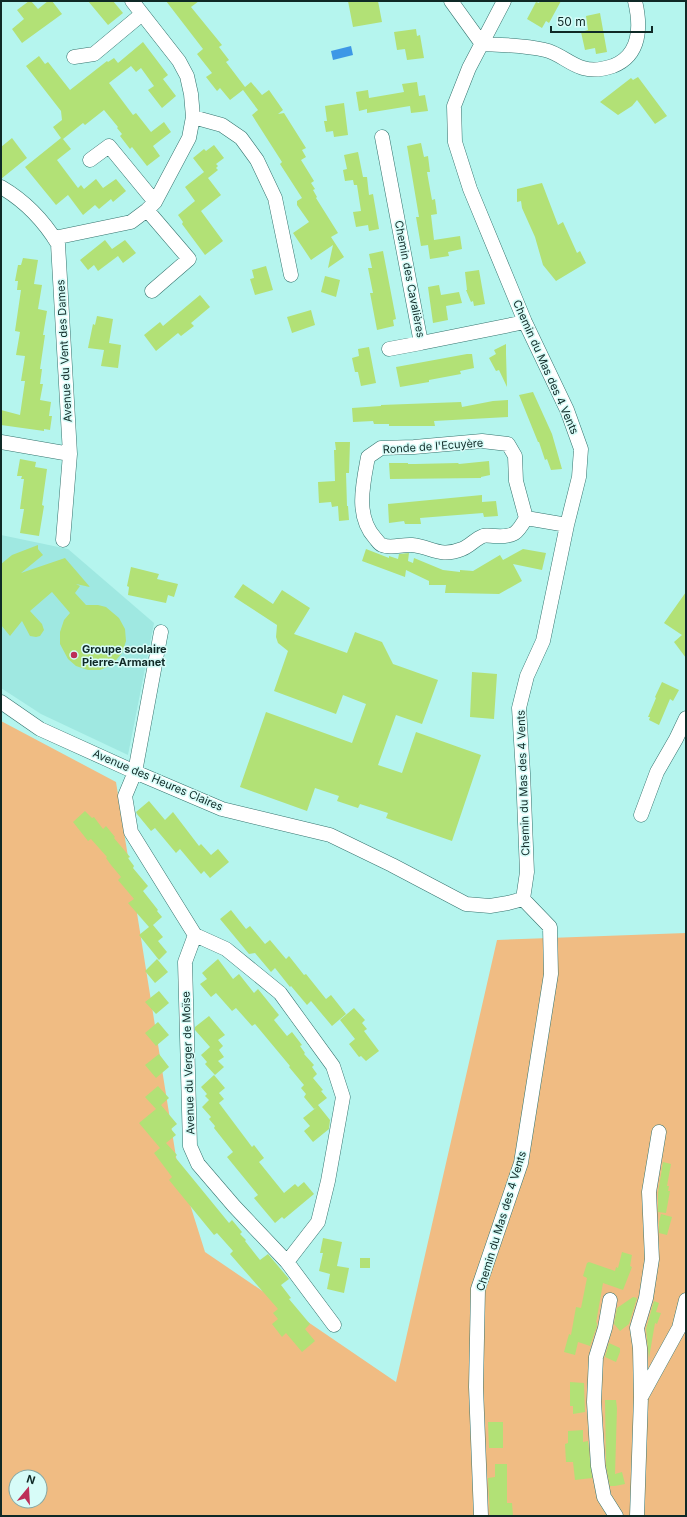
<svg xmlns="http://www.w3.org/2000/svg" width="687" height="1517" font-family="Inter,sans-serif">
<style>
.built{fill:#9fe8e1}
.green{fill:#f0bc83;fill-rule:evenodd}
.water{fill:#3d97e6}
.building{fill:#b2e176}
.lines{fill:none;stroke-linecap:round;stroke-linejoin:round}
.minor-casing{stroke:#35736e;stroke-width:15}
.minor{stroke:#fff;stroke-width:14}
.poi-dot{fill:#bd2e58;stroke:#d7fcf8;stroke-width:1.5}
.labels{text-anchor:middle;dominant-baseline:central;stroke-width:3;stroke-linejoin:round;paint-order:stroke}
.street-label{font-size:11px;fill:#0f2926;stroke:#d7fcf8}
.poi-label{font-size:11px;font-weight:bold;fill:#0f2926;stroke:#d7fcf8;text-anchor:start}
</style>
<rect width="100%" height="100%" fill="#b5f5ee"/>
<path class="built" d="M1,535L68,549L154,623L128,755L41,714L1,688Z"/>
<path class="green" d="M1,721L116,782L177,1163L205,1252L396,1382L497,940L686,933V1516H1ZM16,1477H40V1501H16Z"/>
<path class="water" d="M351,46L353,55L333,60L331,51Z"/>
<path class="building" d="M29,1H31L38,9L48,1H52L62,14L22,43L12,29L24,19L17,10Z
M88,1H113L123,13L108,25Z
M166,1H199L191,7L222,45L219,47L229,60L226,62L245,87L251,82L262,95L269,90L283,110L278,114L284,113L306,148L302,150L306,157L301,160L314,181L311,183L315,189L313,190L317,197L316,198L338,233L331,237L344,257L328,268L333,245L311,260L293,233L309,222L297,205V201L302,198L280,164L282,162L252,115L258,110L243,90L230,100L220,88L217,91L206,77L212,73L197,54L203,49Z
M348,1H378L382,22L353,27Z
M540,1H561L549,23L546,21L542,28L527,19L536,2L539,3Z
M600,13L607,52L596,54L595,48L585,50L581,32L588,30L586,16Z
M416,29L417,36L420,35L424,58L407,60L405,49L397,50L394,32Z
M143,42L168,75L163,79L176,96L162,108L148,90L154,86L141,68L136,72L131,66L109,83L133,115L136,113L151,132L164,122L171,132L153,146L160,156L147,166L132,147L130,149L120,136L122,134L117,128L118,127L104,110L85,125L83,123L63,139L71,149L57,160L78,188L81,185L84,189L96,179L103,188L116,179L126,191L113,202L111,199L99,209L95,205L83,215L68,195L56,205L25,167L61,138L53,127L62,120L61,111L26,66L39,56L45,64L48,62L70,90L107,61L108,62L114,58L118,63Z
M638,77L667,116L655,124L637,100L632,106L618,115L600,102L631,78L633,80Z
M417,82L419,96L425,95L428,111L411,113L410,106L367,113V109L359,111L356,92L368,90L369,98L404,92L402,84Z
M344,103L348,135L334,137L333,131L326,132L324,121H327L325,106Z
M12,138L27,158L1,179V147Z
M421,143L424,157L428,156L430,172H427L432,200L435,199L437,214L431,215L434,240L460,236L462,249L448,252L449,256L430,259L428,245L421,246L416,217H419L407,146Z
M214,145L224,158L216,164L218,166L216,168L218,170L208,178L221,195L201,211L223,241L205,255L182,224L183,222L178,215L195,201L185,187L204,172L193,158L204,149L206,151Z
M358,152L363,177H367L369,195L373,194L379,229L369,231L368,225L356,227L353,212L361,211L357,185H354L353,180L345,181L343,170L347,169L344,155Z
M542,183L558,225L563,222L577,253L580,251L586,263L556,281L543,265L535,237L522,208L521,201L517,202V189Z
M105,240L112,249L125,240L136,253L123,263L118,256L98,271L94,265L88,270L80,260Z
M383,251L396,319L393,320L394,326L377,330L370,293H373L368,268H372L369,254Z
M23,258L38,260L34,284L42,285L38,309L47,311L43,335H45L40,369H42L40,384H43L40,400L51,402L49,416H52L50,430L44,429V431L1,425V410L20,415L25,381H21L25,356L16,355L20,332L15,331L21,290H17L18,281H15L18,265H21Z
M266,266L273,290L255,295L250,279L254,278L252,270Z
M479,270L485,304L474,306L473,301L471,302L466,290H467L465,272Z
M325,276L340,280L336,297L321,292Z
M439,285L441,295L459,292L462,303L446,306L448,320L433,323L428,287Z
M200,295L210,307L191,323L194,326L181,336L178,333L156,351L144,335L160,322L163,326Z
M311,310L315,325L292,333L287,317Z
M97,316L113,319L109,343L121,345L118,368L101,366L104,350L88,348L93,324L95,325Z
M506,344V354L507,387L499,370L496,371L489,358L496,354L494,350Z
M369,347L376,383L361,386L358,372H355L352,358L359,356L358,349Z
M467,354H472L474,368L460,371L461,374L429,380V382L400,387L396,367Z
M533,392L552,434L562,469L551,470L547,459L545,460L539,442H538L519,395Z
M508,400V417L434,421L435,426H389V424H374L373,421L353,422L352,408L381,406V405L461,402L462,407L493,401Z
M335,442H350L349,473H346L347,506H348L349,520L339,521L338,506L332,507L331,502L319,503L318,482L335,481L334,450H336Z
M20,459L36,462L35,467L47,469L42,505L44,506L39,536L20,533L24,509H20L24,479H21L22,476H17Z
M489,461L490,475L481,477V478L390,479L389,463H408V464H415L458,463L459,464Z
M482,495V502L496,501L498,516L484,517L483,513L470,514L420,518L421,524H405L404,521L389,523L388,504Z
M38,545V549L43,555L21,573L65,558L90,587L76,584L80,586L75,593L86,605H98L106,607L119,618L125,629L126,641L122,653L112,665L100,670H88L76,666L68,659L60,644V632L64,620L70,613L52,592L30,611L42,624L44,630L40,636L36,637L30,636L22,621L10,636L1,625V564L12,555Z
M366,549L389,558V556L398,559L399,554L409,553L408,561L413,563L414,558L443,570L460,572V570L473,571L500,555L503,560L523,549L546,553L542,570L513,564L522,581L499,594L453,593H445L446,585H429V581L406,570L405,577L362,561Z
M131,567L159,574L157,579L178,584L174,597L168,595L166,603L128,595L129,587L127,586Z
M243,584L273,604L282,590L310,608L294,634L347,653L355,632L382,642L393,664L438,680L422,724L396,715L378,765L402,773L416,732L481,755L452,841L386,818L388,813L360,804L358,808L337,801L339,796L315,788L307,811L240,787L266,712L352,743L366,704L343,695L336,714L274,691L288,651L278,643L276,637L277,625L234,597Z
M686,592V658L674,642L682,635L664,623Z
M472,672L497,674L494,719L470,717Z
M662,682L679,690L673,701L670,699L659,725L649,720L650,717H648L656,698L655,697Z
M149,801L165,820L173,812L199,846L201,844L211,855L218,849L229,862L210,878L204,871L201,874L180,849L176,853L155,828L151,831L137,814L136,812Z
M85,811L92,818L94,817L103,829L106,826L115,837L114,838L130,857L128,858L134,866L133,868L148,886L143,891L158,910L157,911L162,917L153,925L163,937L158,941L167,952L159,960L139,935L149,927L128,903L134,899L118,880L121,877L111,865L106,858L107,857L91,839L88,841L73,822Z
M231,910L246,929L250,926L265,944L270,940L286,959L289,956L304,975L306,974L326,999L331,995L346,1014L332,1026L311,1001L307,1005L291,986L290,987L275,968L271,972L255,953L249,954L220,919Z
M157,959L168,972L155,983L145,971Z
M218,959L233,979L239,974L254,993L258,989L279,1015L274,1020L287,1036L292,1032L302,1045L300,1046L305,1053L304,1054L314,1065L312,1067L317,1074L313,1078L323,1090L321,1091L327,1098L318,1105L330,1120L329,1129L313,1142L304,1131L310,1126L303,1118L317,1107L314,1109L304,1097L306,1094L301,1088L304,1085L289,1067L290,1066L255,1024L252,1026L236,1008L232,1011L216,993L211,997L200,984L207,979L202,973Z
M159,991L169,1003L156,1014L145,1002Z
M354,1008L365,1020L362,1023L367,1029L364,1031L379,1051L366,1061L361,1056L359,1057L349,1044L355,1039L340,1020Z
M209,1016L225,1035L218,1040L223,1046L219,1050L224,1057L218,1061L224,1067L215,1075L205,1064L207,1062L201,1055L210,1047L195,1030V1027Z
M158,1022L169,1035L156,1046L145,1033Z
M159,1054L169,1067L156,1078L145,1065Z
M214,1075L225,1088L219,1093L224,1099L219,1103L252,1147L254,1145L264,1158L259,1162L284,1193L295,1184L298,1187L304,1182L314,1194L284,1219L282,1217L275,1223L254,1198L258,1195L227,1157L233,1152L214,1128L215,1126L209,1119L211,1117L202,1107L209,1100L205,1096L207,1094L201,1087Z
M158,1086L169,1098L161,1105L177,1124L171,1129L176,1135L166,1143L177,1155L175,1157L229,1223L232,1220L242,1232L240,1234L246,1240L245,1241L260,1260L268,1254L289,1279L281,1285L291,1298L289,1299L310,1324L305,1329L315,1341L302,1352L286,1333L282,1337L272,1324L278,1319L273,1313L278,1309L230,1254L233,1251L217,1233L214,1235L169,1180L172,1177L154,1153L160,1148L139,1123L156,1109L145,1097Z
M663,1162L671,1164L667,1186H669L668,1191H670L666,1213L658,1212V1193Z
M661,1214L672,1217L667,1235L659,1233V1222Z
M323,1238L342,1242L337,1266L349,1268L344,1293L327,1289L330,1274L319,1271L323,1253H320Z
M622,1252L632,1255L630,1266L632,1267L623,1290L603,1283L596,1323L597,1322V1326L590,1346L578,1342L575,1355L564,1352L569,1334L571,1335L576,1307L581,1308L587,1278L583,1276L587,1263L589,1262L615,1271L616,1267L618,1268Z
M360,1258H370V1268H360Z
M633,1297L637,1298L629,1324L620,1331L614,1324L617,1308Z
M654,1301L659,1303L656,1312L661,1313L657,1324L655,1323L649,1358L646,1329Z
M609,1343L620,1348V1352L616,1362L605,1357Z
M570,1382L584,1383L585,1412L573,1414V1406H570Z
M605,1400H616L617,1408L615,1474L622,1472L625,1484L615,1486H610L606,1465Z
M488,1422H503V1448H489Z
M583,1430V1442L588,1441L592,1478L575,1480L573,1462H566L565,1444L568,1443V1431Z
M495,1464H507V1503H512L513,1516H490L488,1478L495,1477Z"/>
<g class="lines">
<defs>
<path id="minor" d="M451,1L482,44
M504,1L469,68L454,106L455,142L470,189L525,322L567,410L581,449L579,477L567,525L543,641L527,676L519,708L523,773L527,872L523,899
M482,44C503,45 524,45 545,50C559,53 569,64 583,68C593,71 604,69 613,66C641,55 641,26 635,1
M74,57L94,54L142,14
M193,117L222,125L241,138L257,160L275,198L291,275
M382,137L421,343L525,322
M90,160L109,146L155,202
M1,187C25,201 44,221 58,244L70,454L63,540
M147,210L189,259L152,291
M54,238L131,222L147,210L155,202L189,138L193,117L191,94L187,76L179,61L132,1
M389,349L421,343
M1,442L70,454
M526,518C517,534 514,537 495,536C491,536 486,535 483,536C475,539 470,546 462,549C440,558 432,547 412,545C402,544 391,549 382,545C379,544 377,540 375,538C355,516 363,484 368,457L381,448L414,447L482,441L508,444L515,456L516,481L526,518L567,525
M161,632L135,772L125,796L131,832L195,935L185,962L190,1146L198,1164L234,1206L287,1262L334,1325
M1,702L40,729L135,772L222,809L330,835L392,865L466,904L490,906L508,903L523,899
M641,815L657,772L676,739L686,718
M195,935L226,949L280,993L333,1066L343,1097L328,1181L318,1222L287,1262
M610,1300L605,1328L596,1357L594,1402L598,1466L604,1497L616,1516
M641,1397L640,1348L637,1328L646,1298L652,1259L649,1192L659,1132
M481,1516L476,1387L478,1289L521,1163L551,974L550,927L523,899
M637,1516L641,1397L679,1328L686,1300"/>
</defs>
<use href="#minor" class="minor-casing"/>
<use href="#minor" class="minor"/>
</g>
<circle class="poi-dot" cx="74" cy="655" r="4"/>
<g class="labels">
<g class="street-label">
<text transform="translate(410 279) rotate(79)">Chemin des Cavalières</text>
<text transform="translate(64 351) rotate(-93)">Avenue du Vent des Dames</text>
<text transform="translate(546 367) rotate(66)">Chemin du Mas des 4 Vents</text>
<text transform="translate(433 446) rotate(-4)">Ronde de l'Ecuyère</text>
<text transform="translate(158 780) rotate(23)">Avenue des Heures Claires</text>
<text transform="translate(523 783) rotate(-92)">Chemin du Mas des 4 Vents</text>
<text transform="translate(188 1063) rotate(-92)">Avenue du Verger de Moïse</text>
<text transform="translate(501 1221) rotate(-73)">Chemin du Mas des 4 Vents</text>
</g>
<g class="poi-label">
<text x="82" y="649">Groupe scolaire<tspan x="82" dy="13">Pierre-Armanet</tspan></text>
</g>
</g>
<rect width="687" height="1517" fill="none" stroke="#0f2926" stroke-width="4"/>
<g transform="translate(28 1489) rotate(18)"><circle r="19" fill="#d7fcf8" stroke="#87a8a4"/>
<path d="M0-3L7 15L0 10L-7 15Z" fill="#bd2e58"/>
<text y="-6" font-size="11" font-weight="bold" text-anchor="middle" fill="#0f2926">N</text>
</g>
<path d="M551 26v6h101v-6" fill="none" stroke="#0f2926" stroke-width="2"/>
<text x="557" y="26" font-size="12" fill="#0f2926" stroke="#d7fcf8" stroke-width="3" paint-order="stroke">50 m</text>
</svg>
